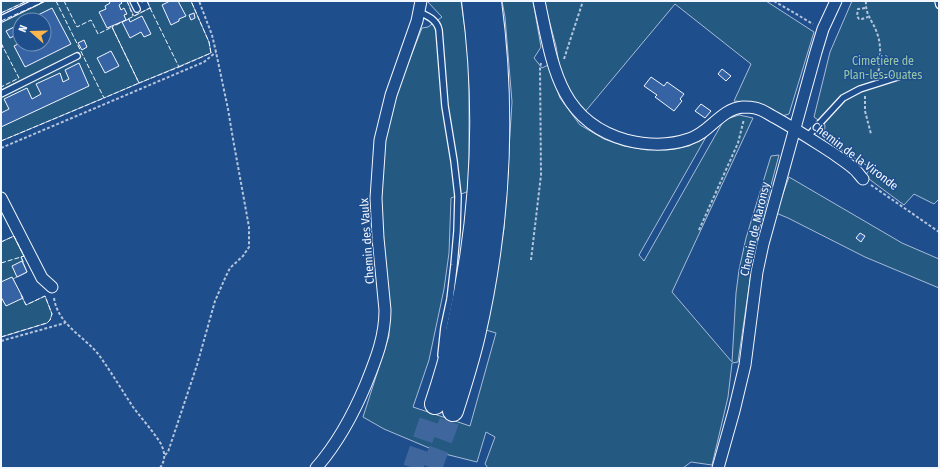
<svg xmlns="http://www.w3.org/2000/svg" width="940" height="469" font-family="'Fira Sans Condensed',sans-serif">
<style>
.green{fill:#245a82;stroke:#a8bbd7;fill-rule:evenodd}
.building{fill:#3563a3;stroke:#f2f6ff}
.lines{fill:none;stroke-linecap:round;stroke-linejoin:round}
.highway-tunnel{stroke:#3f679d;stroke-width:20;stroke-dasharray:20 10;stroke-linecap:butt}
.lane-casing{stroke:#f2f6ff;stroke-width:8}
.street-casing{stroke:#f2f6ff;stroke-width:13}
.highway-casing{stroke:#f2f6ff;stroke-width:22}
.path{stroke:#b3c4dc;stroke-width:2;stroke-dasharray:3 2;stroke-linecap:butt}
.lane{stroke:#1f4e8c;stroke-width:5.5}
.street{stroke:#1f4e8c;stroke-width:11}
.highway{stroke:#1f4e8c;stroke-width:20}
.fence{stroke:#f2f6ff;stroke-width:1;stroke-dasharray:5 2;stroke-linecap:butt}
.labels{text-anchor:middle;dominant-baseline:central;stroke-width:3;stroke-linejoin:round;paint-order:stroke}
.park-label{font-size:12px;fill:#97c8a6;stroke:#1f4e8c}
.street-label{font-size:12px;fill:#f2f6ff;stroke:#1f4e8c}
</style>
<rect width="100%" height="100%" fill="#1f4e8c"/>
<path class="green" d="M1,1H27L1,13Z
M46,1H127L134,16L150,8L147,1H191L209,42L211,53L1,141V49L3,47L1,43V21ZM20,20H44V44H20Z
M427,1H461L469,57V191L451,198L449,253L444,289L429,360L413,407L470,426L496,333L486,330L504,228L512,102L505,17L502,1H533L541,47L534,58L542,68L548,65L560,98L580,125L604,139L624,146L647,150L674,149L689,146L706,137L639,255L644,261L724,120L739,115L753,118L672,292L732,362L736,293L739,270L746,238L771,156L779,155L755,246L738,362L732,363L728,397L712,465L691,462L683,468H488L485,464L495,437L486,432L477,462L441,453L384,429L363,417L389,336V299L381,243L380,168L389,121L400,84L422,28L428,27L442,17Z
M544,1H766L814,32L789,114L782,116L748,102L734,101L751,64L675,4L584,113L573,100L561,76L556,46Z
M852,1H939V199L934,204L914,194L904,205L865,176L871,168L824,139L825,125L814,117L830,52Z
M789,177L902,243L939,259V288L865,257L788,218L776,213Z
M14,236L24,256L21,257L27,272L13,279L26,305L45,296L52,314L50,320L47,323L1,337V242Z"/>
<path class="building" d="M109,1H120L122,3L119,5L121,10L124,8L127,14L124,15L126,20L107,28L99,12L106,9L105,6L110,3Z
M170,1H178L186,16L179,19V21L171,25L162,5Z
M52,8L71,44L25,67L14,46L20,43V44H44V20H28Z
M194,13L195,18L191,20L189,15Z
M142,16L151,34L144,37L141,32L130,38L122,22L129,19L130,22Z
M20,24V37L18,34L10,38L6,31Z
M84,40L87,47L82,50L78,43Z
M111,51L119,66L105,73L97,58Z
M79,63L89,86L1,127V113L9,109L4,99L27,88L32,99L41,94L36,84L60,73L63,82L69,79L65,70Z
M722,69L731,76L726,81L718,74Z
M651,77L664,86L667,82L684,94L680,99L682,101L674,111L655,97L657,95L644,86Z
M701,104L711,111L705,118L695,111Z
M860,233L865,236L861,242L856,238Z
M22,261L27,272L17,277L12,266Z
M12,277L23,298L6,306L1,297V282Z"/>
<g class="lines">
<path class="highway-tunnel" d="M413,468L435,404
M432,468L453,411"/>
<defs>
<path id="lane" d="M133,1L137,9
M938,1L939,5
M419,12C428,16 437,20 439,30L445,106L454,161L458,196L457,231L454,265L450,299L444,327L441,355
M1,19L38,1
M1,94L77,56
M808,136L843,98L860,89L904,75"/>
<path id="street" d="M539,1C552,61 557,121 626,140C646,145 669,146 689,139C710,133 720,109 743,107C747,107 751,107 755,108C762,109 768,114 774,117C794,128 812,140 831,152C838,157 846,162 853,168C857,171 860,176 863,179
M1,198L42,278L52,287
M316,468C338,443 353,415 366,384C376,359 385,337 385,310L378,238L376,198L380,140L391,95L417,21L421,1
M718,468L734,411L745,365L757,272L763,244L816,52L823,29L836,1"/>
<path id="highway" d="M435,404C443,380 450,356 456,331C481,223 487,111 472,1
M453,411C461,386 469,361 475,335C500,226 506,112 491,1"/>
</defs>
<use href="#lane" class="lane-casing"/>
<use href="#street" class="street-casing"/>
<use href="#highway" class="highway-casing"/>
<path class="path" d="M774,1L813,24
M866,1C865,15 873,21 877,33C882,46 880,61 878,75
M865,8L858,9L857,16L859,19H862L868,17
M564,59L583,1
M865,96V111L871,134
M1,148L204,62L216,52
M871,185L939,232
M699,230L738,143L744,119
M531,260L541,175L540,68L541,63
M54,298C58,325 84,336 99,355C111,372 122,390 133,407C142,419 153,431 161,444C165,453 166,459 160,468
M1,341L65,323
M165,455L168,452L197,365L215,301L226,276L230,268L243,256L249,247V227L233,139L228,109L216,52L212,35L199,1"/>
<use href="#lane" class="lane"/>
<use href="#street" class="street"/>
<use href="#highway" class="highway"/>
<path class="fence" d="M56,1L104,98L139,83L112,27L98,34L91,20L77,27L64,1
M127,1L133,16
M138,1L143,2L146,1
M147,1L151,9
M150,8L179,67L139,83L112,27Z
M1,13L27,1
M1,21L46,1
M1,43L19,78L1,87
M179,67L211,53L209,42L191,1
M1,141L104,98
M1,242L14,236L24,256L21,257
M1,263L21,257L24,263
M1,337L47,323L50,320L52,314L45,296L26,305L21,295"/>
</g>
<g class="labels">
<g class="park-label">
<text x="883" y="61">Cimetière de<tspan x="883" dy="14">Plan-les-Ouates</tspan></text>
</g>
<g class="street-label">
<text transform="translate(855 156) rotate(37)">Chemin de la Vironde</text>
<text transform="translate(755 229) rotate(-77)">Chemin de Maronsy</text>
<text transform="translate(367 241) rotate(-94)">Chemin des Vaulx</text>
</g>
</g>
<rect width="940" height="469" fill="none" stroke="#f2f6ff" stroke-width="4"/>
<g transform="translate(32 32) rotate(290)"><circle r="19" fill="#1f4e8c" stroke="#7391ba"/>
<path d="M0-3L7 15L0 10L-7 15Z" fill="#ffb74d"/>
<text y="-6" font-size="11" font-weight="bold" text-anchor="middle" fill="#f2f6ff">N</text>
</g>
</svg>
